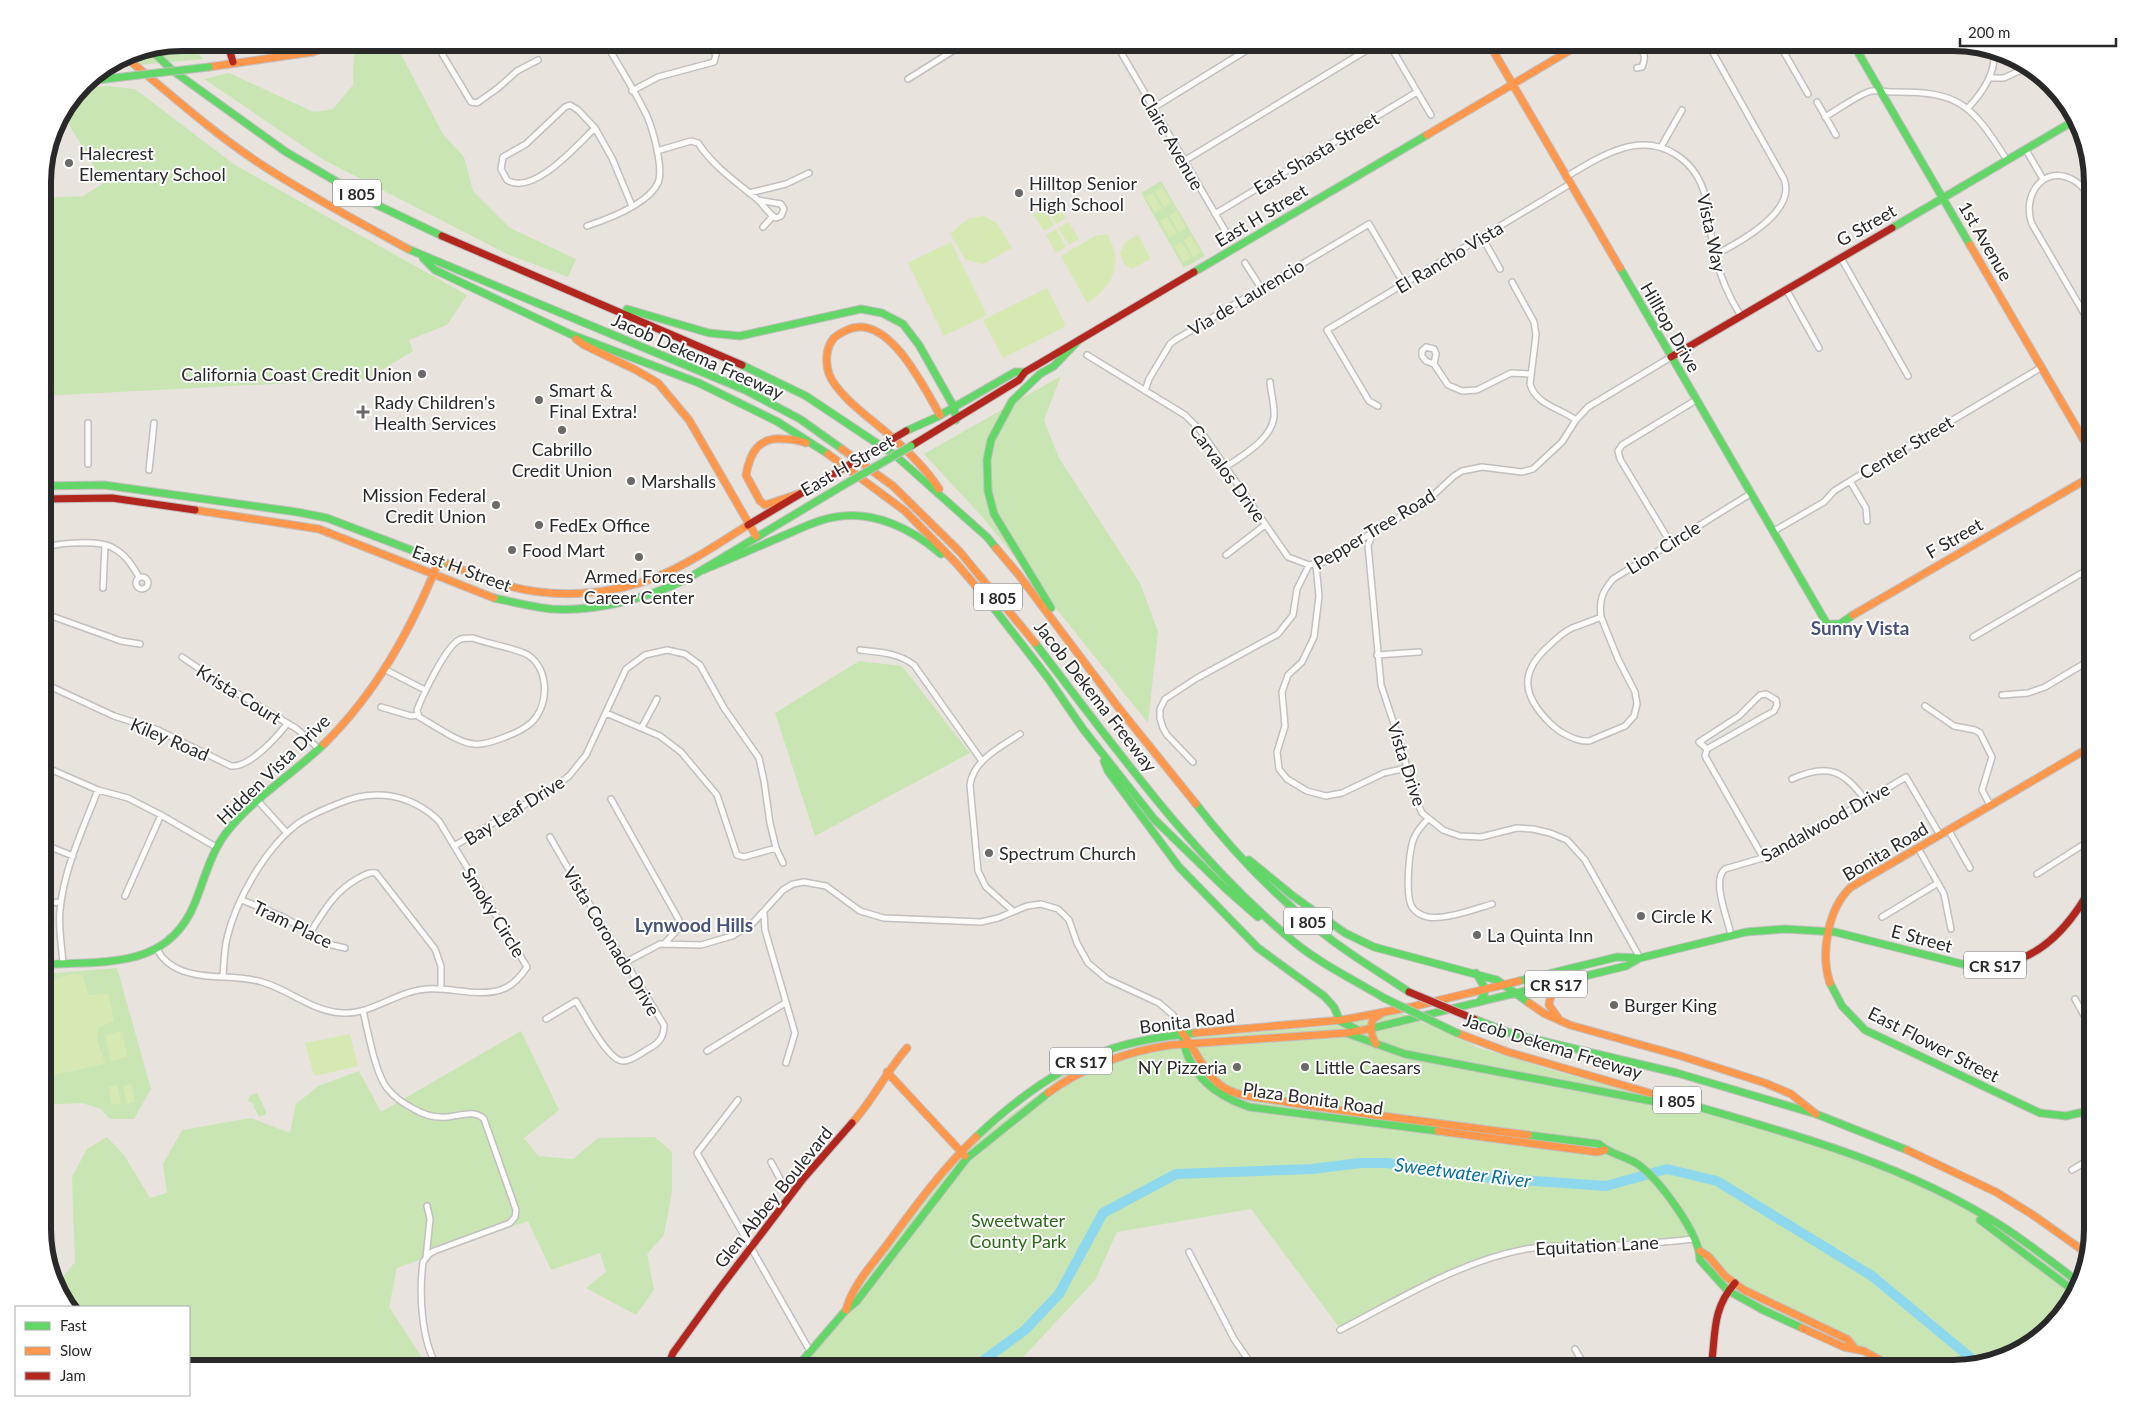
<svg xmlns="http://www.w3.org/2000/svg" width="2135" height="1411" font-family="Lato,sans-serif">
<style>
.green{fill:#cae5b4}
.pitch{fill:#d6e9b2}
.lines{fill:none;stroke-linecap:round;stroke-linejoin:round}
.river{stroke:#8dd8ed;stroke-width:10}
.street-casing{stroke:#c1bfbf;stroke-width:8}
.fast-casing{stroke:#c1bfbf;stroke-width:9}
.slow-casing{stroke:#c1bfbf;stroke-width:9}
.jam-casing{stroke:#c1bfbf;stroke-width:9}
.street{stroke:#fcfbfa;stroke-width:5}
.fast{stroke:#63d668;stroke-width:7}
.slow{stroke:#ff974d;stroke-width:7}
.jam{stroke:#b3261e;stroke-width:7}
.fast-bridge-casing{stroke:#c1bfbf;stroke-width:9;stroke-linecap:butt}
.jam-bridge-casing{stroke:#c1bfbf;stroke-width:9;stroke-linecap:butt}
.fast-bridge{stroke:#63d668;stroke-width:7}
.jam-bridge{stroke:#b3261e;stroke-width:7}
.poi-dot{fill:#6c6a68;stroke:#fff;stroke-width:2}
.labels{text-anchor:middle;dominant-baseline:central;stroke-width:4;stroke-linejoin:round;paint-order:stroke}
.shield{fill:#fff;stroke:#696969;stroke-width:1}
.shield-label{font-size:16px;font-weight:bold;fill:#292929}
.street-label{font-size:18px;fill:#292929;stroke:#fff}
.poi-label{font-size:18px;fill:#292929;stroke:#fff;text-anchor:start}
.park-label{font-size:18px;fill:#2a6816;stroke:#fff}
.neighbourhood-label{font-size:19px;font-weight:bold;fill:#47527b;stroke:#fff}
.water-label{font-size:19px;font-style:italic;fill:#076f9e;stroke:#fff}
.rim{fill:none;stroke:#292929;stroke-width:6}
</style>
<rect width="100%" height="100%" fill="#e8e3dd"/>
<path class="green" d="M363,42L395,43L443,134L464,157L473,191L510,228L576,259L568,277L507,254L322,159L204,79L229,73L314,112L333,109L353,85L354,47Z
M182,43H186L204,59L107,68L129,53Z
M106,86L135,89L235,165L467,295L447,325L409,340L413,351L367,379L43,396V198L83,196L104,183L62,113L79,89Z
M1161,181L1205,256L1184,268L1141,193Z
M1061,376L1044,420L1059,458L1140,583L1158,632L1148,723L985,520L924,454Z
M859,661L902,666L970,753L815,836L775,713Z
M117,968L151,1089L134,1119H110L101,1109L82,1103L43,1105V974Z
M1401,1013L1421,1022L1457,1033L1476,1047L1569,1075L1628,1089L1809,1139L1887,1168L2000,1224L2058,1261L2078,1277L2069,1307L2015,1354L1953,1368H1894L1872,1355L1750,1300L1728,1288L1709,1266L1692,1236L1653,1244L1568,1245L1493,1255L1453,1269L1393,1301L1339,1327L1251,1209L1117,1232L1095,1280L1013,1368H795L848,1303L950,1168L989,1131L1061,1077L1096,1059L1146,1044L1182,1038L1322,1027Z
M521,1031L559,1110L524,1138L538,1156L573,1159L598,1138L655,1137L672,1152V1191L664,1235L647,1254L654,1290L636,1315L586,1288L606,1272L600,1253L551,1270L528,1221L397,1268L389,1307L429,1368H189V1307H69L61,1298L57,1284L75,1262L72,1177L87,1149L107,1137L124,1155L150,1198L167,1193L163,1164L182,1130L251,1118L290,1133L296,1104L318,1086L359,1071L381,1112Z
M257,1093L266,1111V1114L259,1117L253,1106L254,1104L248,1101L250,1096Z"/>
<path class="pitch" d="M1162,187L1172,203L1164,207L1155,191Z
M1153,193L1162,209L1155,213L1145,197Z
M1056,201L1066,218L1056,224L1046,207Z
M1044,208L1054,225L1044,231L1033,214Z
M1177,211L1186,228L1179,232L1169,216Z
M982,215L997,223L1012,248L983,264L966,260L950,234L969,218L979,217Z
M1167,217L1177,233L1169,237L1160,221Z
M1069,222L1079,239L1069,245L1058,228Z
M1056,229L1066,247L1056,253L1046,235Z
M1107,234C1124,263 1114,286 1087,303L1061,256L1095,236Z
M1138,235L1150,257V259L1132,269L1124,264L1120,253L1125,242Z
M1191,236L1201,252L1193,257L1184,240Z
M951,242L987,315L944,336L908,263Z
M1182,242L1191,258L1183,262L1174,246Z
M1047,288L1066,326L1003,358L983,320Z
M70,974L83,975L88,995L108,994L114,1021L99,1027L97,1039L105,1064L44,1077L43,984Z
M122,1031L127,1057L111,1061L105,1035Z
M350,1034L358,1066L314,1076L305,1043Z
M131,1084L135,1102L127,1104L123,1086Z
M117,1085L121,1103L112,1105L108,1087Z"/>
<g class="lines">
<path class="river" d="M973,1368L1025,1330L1059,1294L1103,1213L1176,1174L1312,1169L1360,1163H1387L1492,1178L1606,1186L1667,1169L1717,1181L1872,1276L1977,1363"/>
<defs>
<path id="street" d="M435,42L471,102L477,103L498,88L517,71L538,60
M824,42C838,47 849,47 863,42
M1115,42L1230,239
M1388,42L1431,115
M1707,42L1784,179C1797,212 1738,243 1715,255
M1778,42L1808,94
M1944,44L1947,42
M1119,50L1131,42
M1857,50L1869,42
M1637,68L1642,67C1647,56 1643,52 1638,42
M1989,78H2004L2019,71
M908,79L967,42
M632,91L658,77L714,62L716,55L709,42
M1817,102L1836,135
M570,105L578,110L595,128C578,144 533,197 507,180L501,169L503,157L526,144L565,107Z
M1153,108L1260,42
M1968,108C1981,94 1995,75 1994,55
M1825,117C1839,109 1853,98 1868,92C1875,89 1883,92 1891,92C1960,91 1971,104 2007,160
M595,128L612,158L632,206
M1661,147L1682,110
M2026,150L2043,179
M657,151L691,141L698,143C714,167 735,181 757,199C764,205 768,214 776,218L781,216L784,209L781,204L758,200
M1184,161L1380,42
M1566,177C1599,157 1638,131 1675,154C1688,162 1698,175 1703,189C1709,203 1708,220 1711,234C1715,264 1725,291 1741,316
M749,193L786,184L809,173
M2092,202C2088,194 2083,186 2075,181C2044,162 2021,196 2032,224L2092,327
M1215,214L1417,92
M587,226C608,219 648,204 658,183C664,169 653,130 647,116C635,91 619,66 605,42
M763,227L773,216
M1482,237L1500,269
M1841,258L1908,376
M1245,263L1261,288
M1512,282L1534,322L1536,335L1530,384C1536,405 1560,408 1576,420
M1786,289L1819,348
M1087,355L1185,415L1200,430L1288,557L1309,565L1323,562L1428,500L1454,476L1462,471L1482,467L1522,472L1533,469L1562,442L1576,420L1588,407L1671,357
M1434,364L1426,361L1422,356V351L1426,347L1434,349L1436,354L1434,364L1448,385L1462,391L1477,390L1511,373L1530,374
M1145,391L1149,379L1170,344L1175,340L1369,224L1404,284
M1378,406L1369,401L1327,330L1570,184
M88,464V423
M1226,467C1243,455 1271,440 1274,417C1275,407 1271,393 1270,382
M149,470L154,423
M1850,481L1866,508L1867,521
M1774,531L1824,502L1834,491L1850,481L2042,367
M1373,534L1368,545L1381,685L1403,751L1412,792L1422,813L1443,830L1460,836L1481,837L1517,828L1533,829L1550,833L1567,840L1585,860L1640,958
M1670,542L1620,459L1618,451L1622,445L1696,400
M43,549C56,542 101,540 113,548C126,555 132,565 139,577
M1226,555L1265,525
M1316,565L1319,596L1314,637L1302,662L1288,675L1282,692L1285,726L1277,752L1279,769L1287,779L1307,791L1326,796L1342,793L1384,773L1407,768
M136 583a6 6 0 1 1 12 0a6 6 0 1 1-12 0Z
M103,588L105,545
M43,613L121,641L140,644
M1601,617L1618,659L1635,692L1637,704L1634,716L1625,726L1589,741C1577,742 1560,733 1551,724C1522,696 1518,672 1551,644C1557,638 1564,632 1572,628C1582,624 1592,621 1601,617Z
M1601,617C1599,600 1602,592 1613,579L1750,494
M1973,637L2092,567
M473,638C488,644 516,648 528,655C550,670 549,706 531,723C521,732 487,746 474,744C458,743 434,725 419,717L417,710C423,695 447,643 461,639C465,638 470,638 473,638Z
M860,650C880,652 898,653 914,665L982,761
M1377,655L1419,652
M182,657L217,681L297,729L319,749
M386,670L425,690
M43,683L114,716L158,730L231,766C249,768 276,738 287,724
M2002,695L2028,693L2045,687L2092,659
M1925,706L1954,726L1975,730L1980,733L1992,757L1982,790L1990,805
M381,707L411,716L418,715
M606,713L660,736L681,752L717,795L737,855L744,857L776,848
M642,727L657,699
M1707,749L1699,742L1739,716L1760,695L1766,694L1776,700L1777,705L1774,711L1707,749L1705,756L1764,859
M1193,762L1167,735L1163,728L1160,718V709L1165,699L1197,678L1278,634L1293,615L1297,589L1309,565
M43,766L98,790L128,798L161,815L216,847
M1792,779C1828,763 1844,770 1866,801
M611,799L679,920L678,929L665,943
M258,801L287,833
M1428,819C1422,825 1417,831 1414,838C1409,850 1405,896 1412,907C1415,912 1422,916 1428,917C1445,920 1475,909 1492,904
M1948,829L1970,868
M43,844L73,856
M454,846L553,788L569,776L586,755L626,669L645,655L667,650L685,654L700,665L724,708L759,758L764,781L770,823L776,848L783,863
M1918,848L1944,894L1951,929
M2037,874L2092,839
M125,896L161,815
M242,900L283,917L332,945L345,948
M43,903L61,902
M1013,911L986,887L978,871L970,785C973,760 1001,747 1020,734
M764,913L765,930L795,1033L786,1063
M1882,917L1938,883
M310,933C324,911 334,892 357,879C364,875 369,872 376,873L435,949L441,966V989
M1731,935C1728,919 1711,880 1725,869L1776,854L1906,777L1940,835
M157,949C162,959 172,967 183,971C208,980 236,974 262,982C290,990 313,1012 343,1013C373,1014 397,991 427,989C451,987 480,998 503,989C514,985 521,976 527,967L439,821C411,794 375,788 340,803C325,809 309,815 296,825C265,849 236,900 227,938C224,951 224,964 223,976
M626,962L660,944L701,945L732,936L752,924L783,890L793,884L804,882L826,886L860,911L884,918L981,922L998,918L1027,906L1041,904L1058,909L1069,920L1077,943L1088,963L1107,979L1159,1003L1173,1015L1182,1033
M63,964C62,947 58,927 60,910C64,868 83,829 98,790
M2075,999L2092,1030
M363,1011C368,1031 375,1073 387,1088C394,1097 404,1104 414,1109C424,1115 436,1118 447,1117C460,1116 474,1109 484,1119L516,1210L515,1217L510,1223L434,1251L429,1254L423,1262C419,1294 421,1341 438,1368
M546,1019L576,1001C585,1015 608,1061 623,1061C632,1061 641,1053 648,1049C658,1044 664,1038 664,1025C626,962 586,901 550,837
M707,1051L785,1003
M738,1100L697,1153L810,1351
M771,1162L786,1190L791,1195
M2072,1170L2092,1158
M1189,1252L1234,1339L1254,1368
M426,1258L430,1219L427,1206
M1340,1330C1400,1299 1458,1262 1526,1249C1547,1245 1566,1246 1587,1246C1623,1246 1658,1243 1693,1239
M1575,1349L1586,1368"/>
<path id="fast" d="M1852,42L1970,245
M150,49L172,70L286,152L373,203L442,236
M85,82L105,79
M1892,228L2077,119
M408,249L745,390L800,419L842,449
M423,258L435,270L570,334L699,383L778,422L828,454
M1620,268L1827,624H1840L1853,615
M1194,272L1427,135
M627,309L709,333L740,336L861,309L882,313L903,324L919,345L954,407L956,420
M742,365L806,396L896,456L987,537L996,548
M906,431L937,417L1015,372H1025
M43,486L104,485L297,512L327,518L448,564
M703,570C733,558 762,545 792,532C806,526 820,519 835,517C874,510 912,529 941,554
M494,598C513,602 532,607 552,609C596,612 648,598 687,579L842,486
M986,598L1048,678L1083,729L1154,819L1225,888L1258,917
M1051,608L994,514L988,491L987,460L991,440L1012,401L1040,374L1054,366L1079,340
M1035,643C1115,747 1192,857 1294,942C1321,964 1354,980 1384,998
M1104,761L1108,771L1179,867L1258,948L1324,996L1334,1007L1340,1021L1358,1030
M1196,804C1236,856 1281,902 1333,941C1357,959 1384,975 1409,992
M1249,860L1293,896L1345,933L1374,947L1497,980L1529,1003
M43,965C102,960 166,971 194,905C204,881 210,854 226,833C253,798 292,775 324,744
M1476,973L1485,988L1484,995L1479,1002
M1519,981L1617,957L1640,958L1746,932L1785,929L1835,932L1962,964L1984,966L2005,964L2017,960
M1830,983L1842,1006L1865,1030L2040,1113L2066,1116L2092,1110
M1474,1019L1513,1034L1677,1073L1816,1114L1907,1150
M1369,1029L1626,966L1638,959
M1346,1033L1405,1054L1683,1107
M1183,1039C1190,1076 1215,1095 1249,1107L1438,1131
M1674,1100C1786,1132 1901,1162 2000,1225C2027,1242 2052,1262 2077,1281
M1528,1135L1599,1144C1610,1155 1627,1156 1639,1165C1660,1181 1700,1234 1700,1260L1727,1290L1763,1310L1802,1328
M976,1137C1012,1103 1055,1070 1102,1052C1132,1041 1164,1036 1195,1033
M1980,1220L2074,1291
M796,1368L846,1310L856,1302L967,1158L1048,1093"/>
<path id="slow" d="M1488,42L1620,268
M124,56C169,93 213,133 262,165C309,196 359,222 408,249
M209,67L313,52L341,42
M1427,135L1584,42
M1970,245L2092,454
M576,339L584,345L636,370L658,383L689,420L756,536
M842,449L893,486L960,552L1035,643
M828,454L905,511L957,564L986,598
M939,489C925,467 907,450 887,433C871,419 837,395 829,374C825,362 826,347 834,338C838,334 843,332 847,330C888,311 924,388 940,415
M804,492L765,505L760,501L746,475C750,453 758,437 783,439C791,439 798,440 806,443
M195,510L319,529L494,598
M996,548L1018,574L1118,707L1196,804
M448,564C466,571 485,580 505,585C555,599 610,596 659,576C690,563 719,543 748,525
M1853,615L2092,476
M324,744C377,692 411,629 439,561
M1830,983C1820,954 1828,908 1851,887L2092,746
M1529,1003L1545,1014L1570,1025L1681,1056L1765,1083L1791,1094L1816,1114
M1559,1019L1549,1005C1550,989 1563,985 1576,979
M1182,1033C1197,1050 1203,1074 1223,1087C1239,1098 1267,1098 1286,1102C1366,1115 1447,1124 1528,1135
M1195,1033L1342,1020L1411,1007L1519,981
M1457,1033L1508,1052L1674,1100
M1376,1044C1371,1036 1370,1028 1373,1019L1382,1013
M887,1072L965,1156
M1048,1093C1083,1067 1128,1051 1171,1045L1346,1033L1369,1029
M852,1123C873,1100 886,1072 907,1048
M1438,1131L1597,1152L1605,1150
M1907,1150L1996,1192L2033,1215L2085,1252
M1700,1251L1709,1257L1725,1276L1744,1290L1847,1339L1853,1346
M846,1310C853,1285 871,1266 886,1246C914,1208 942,1169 976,1137
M1802,1328L1844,1347L1864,1351L1894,1368"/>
<path id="jam" d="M227,42L233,62
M442,236L742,365
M1671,357L1892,228
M911,446L1019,380L1025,372L1194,272
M43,499L112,498L195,510
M748,525L832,475
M2017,960C2052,948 2075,917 2092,886
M667,1368L673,1353L717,1292L803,1179L852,1123
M1711,1368C1716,1335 1711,1310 1735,1283"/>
</defs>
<use href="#street" class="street-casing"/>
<use href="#fast" class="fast-casing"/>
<use href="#slow" class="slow-casing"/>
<use href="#jam" class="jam-casing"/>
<use href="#street" class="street"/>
<use href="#fast" class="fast"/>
<use href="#slow" class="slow"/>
<use href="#jam" class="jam"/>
<defs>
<path id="fast-bridge" d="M105,79L209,67
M842,486L911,446
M1384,998L1457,1033"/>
<path id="jam-bridge" d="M832,475L906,431
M1409,992L1474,1019"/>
</defs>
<use href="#fast-bridge" class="fast-bridge-casing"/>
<use href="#jam-bridge" class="jam-bridge-casing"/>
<use href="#fast-bridge" class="fast-bridge"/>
<use href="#jam-bridge" class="jam-bridge"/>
</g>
<g class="poi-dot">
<circle cx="69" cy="163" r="5"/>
<circle cx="1019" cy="193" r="5"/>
<circle cx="422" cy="374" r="5"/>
<circle cx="539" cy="400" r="5"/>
<path d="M360.5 404.5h5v5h5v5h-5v5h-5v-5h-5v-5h5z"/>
<circle cx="562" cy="430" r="5"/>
<circle cx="631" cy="481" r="5"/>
<circle cx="496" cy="505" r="5"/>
<circle cx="539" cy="525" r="5"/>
<circle cx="512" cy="550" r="5"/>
<circle cx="639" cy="557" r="5"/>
<circle cx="989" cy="853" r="5"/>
<circle cx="1641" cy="916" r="5"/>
<circle cx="1477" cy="935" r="5"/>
<circle cx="1614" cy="1005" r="5"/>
<circle cx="1237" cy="1067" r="5"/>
<circle cx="1305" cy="1067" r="5"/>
</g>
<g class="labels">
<g class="shield">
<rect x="333" y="179.5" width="48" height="27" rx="4"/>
<rect x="974" y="583.5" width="48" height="27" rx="4"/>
<rect x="1284" y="907.5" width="48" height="27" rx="4"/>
<rect x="1964" y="951.5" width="62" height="27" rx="4"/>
<rect x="1525" y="970.5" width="62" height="27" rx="4"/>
<rect x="1050" y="1047.5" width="62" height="27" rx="4"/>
<rect x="1653" y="1086.5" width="48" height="27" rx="4"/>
</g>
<g class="shield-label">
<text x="357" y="193">I 805</text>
<text x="998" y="597">I 805</text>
<text x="1308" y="921">I 805</text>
<text x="1995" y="965">CR S17</text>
<text x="1556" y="984">CR S17</text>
<text x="1081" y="1061">CR S17</text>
<text x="1677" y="1100">I 805</text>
</g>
<g class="street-label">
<text transform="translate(1172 141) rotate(60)">Claire Avenue</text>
<text transform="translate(1316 153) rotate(-31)">East Shasta Street</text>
<text transform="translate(1261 215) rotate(-31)">East H Street</text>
<text transform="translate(1866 225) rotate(-30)">G Street</text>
<text transform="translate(1712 233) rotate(78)">Vista Way</text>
<text transform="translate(1986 241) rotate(60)">1st Avenue</text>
<text transform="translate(1449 257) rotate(-31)">El Rancho Vista</text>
<text transform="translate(1246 297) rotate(-31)">Via de Laurencio</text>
<text transform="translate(1671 327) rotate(60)">Hilltop Drive</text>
<text transform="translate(698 356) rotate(24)">Jacob Dekema Freeway</text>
<text transform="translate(1906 447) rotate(-31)">Center Street</text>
<text transform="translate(847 465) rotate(-30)">East H Street</text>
<text transform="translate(1228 473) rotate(54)">Carvalos Drive</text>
<text transform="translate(1374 529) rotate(-31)">Pepper Tree Road</text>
<text transform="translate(1954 538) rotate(-30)">F Street</text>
<text transform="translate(1663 547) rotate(-32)">Lion Circle</text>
<text transform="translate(462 568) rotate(20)">East H Street</text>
<text transform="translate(239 694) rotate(32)">Krista Court</text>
<text transform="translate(1096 696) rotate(52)">Jacob Dekema Freeway</text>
<text transform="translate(170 739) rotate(23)">Kiley Road</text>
<text transform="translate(1407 764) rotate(72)">Vista Drive</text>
<text transform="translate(273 769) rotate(-44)">Hidden Vista Drive</text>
<text transform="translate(514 810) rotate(-32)">Bay Leaf Drive</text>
<text transform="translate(1825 822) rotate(-29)">Sandalwood Drive</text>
<text transform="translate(1885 851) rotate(-31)">Bonita Road</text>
<text transform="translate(494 912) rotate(58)">Smoky Circle</text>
<text transform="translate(293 924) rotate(26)">Tram Place</text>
<text transform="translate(1922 938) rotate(15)">E Street</text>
<text transform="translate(612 941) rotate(59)">Vista Coronado Drive</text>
<text transform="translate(1187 1021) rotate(-7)">Bonita Road</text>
<text transform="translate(1934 1044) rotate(27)">East Flower Street</text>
<text transform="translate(1553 1046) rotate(17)">Jacob Dekema Freeway</text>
<text transform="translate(1313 1098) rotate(8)">Plaza Bonita Road</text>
<text transform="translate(773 1197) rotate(-51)">Glen Abbey Boulevard</text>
<text transform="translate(1597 1245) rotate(-3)">Equitation Lane</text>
</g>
<g class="poi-label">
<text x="79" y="153">Halecrest<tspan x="79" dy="21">Elementary School</tspan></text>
<text x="1029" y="183">Hilltop Senior<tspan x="1029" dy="21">High School</tspan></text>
<text x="412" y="374" text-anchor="end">California Coast Credit Union</text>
<text x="549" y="390">Smart &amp;<tspan x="549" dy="21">Final Extra!</tspan></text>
<text x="374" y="402">Rady Children's<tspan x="374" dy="21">Health Services</tspan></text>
<text x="562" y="449" text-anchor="middle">Cabrillo<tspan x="562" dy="21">Credit Union</tspan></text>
<text x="641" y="481">Marshalls</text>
<text x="486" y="495" text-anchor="end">Mission Federal<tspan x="486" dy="21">Credit Union</tspan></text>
<text x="549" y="525">FedEx Office</text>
<text x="522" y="550">Food Mart</text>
<text x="639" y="576" text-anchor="middle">Armed Forces<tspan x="639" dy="21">Career Center</tspan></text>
<text x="999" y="853">Spectrum Church</text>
<text x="1651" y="916">Circle K</text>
<text x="1487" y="935">La Quinta Inn</text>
<text x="1624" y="1005">Burger King</text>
<text x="1227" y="1067" text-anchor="end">NY Pizzeria</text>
<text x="1315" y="1067">Little Caesars</text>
</g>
<g class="park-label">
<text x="1018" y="1220">Sweetwater<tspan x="1018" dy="21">County Park</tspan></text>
</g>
<g class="neighbourhood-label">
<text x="1860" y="627">Sunny Vista</text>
<text x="694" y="924">Lynwood Hills</text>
</g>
<g class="water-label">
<text transform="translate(1463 1172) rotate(7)">Sweetwater River</text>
</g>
</g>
<path d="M0 0H2135V1411H0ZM182 51H1953A131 131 0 0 1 2084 182V1229A131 131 0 0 1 1953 1360H182A131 131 0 0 1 51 1229V182A131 131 0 0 1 182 51Z" fill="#fff" fill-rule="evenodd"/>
<path class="rim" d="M182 51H1953A131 131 0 0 1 2084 182V1229A131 131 0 0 1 1953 1360H182A131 131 0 0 1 51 1229V182A131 131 0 0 1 182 51Z"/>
<rect x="15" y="1306" width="175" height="90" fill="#ffffff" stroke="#a9a9a9"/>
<rect x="25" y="1322" width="25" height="8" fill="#63d668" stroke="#a9a9a9"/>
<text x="60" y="1331" font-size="15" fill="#292929">Fast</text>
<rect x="25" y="1347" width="25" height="8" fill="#ff974d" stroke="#a9a9a9"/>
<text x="60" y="1356" font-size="15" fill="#292929">Slow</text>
<rect x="25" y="1372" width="25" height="8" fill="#b3261e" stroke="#a9a9a9"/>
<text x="60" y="1381" font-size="15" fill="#292929">Jam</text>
<path d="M1960 38v8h156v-8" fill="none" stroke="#292929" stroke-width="2.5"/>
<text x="1968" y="38" font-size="15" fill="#292929" stroke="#ffffff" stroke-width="4" paint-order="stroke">200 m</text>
</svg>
